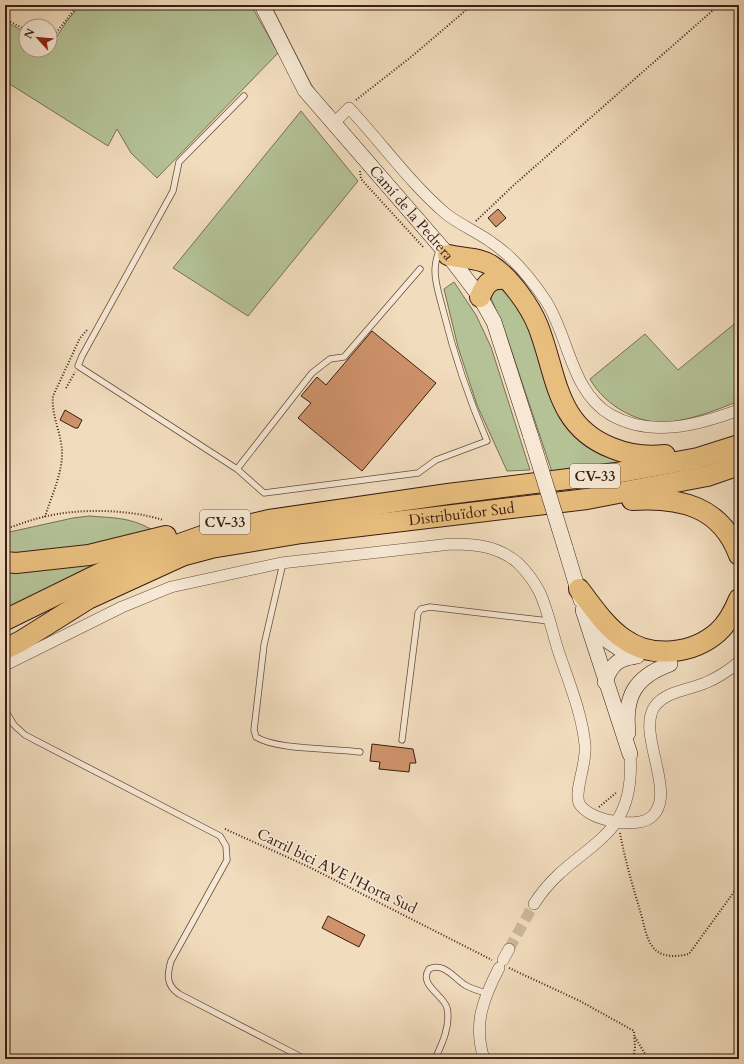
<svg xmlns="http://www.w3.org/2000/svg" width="744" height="1064" font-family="Cardo,serif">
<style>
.green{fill:#b4c296;stroke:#777054}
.building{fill:#cf936b;stroke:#3a1d12}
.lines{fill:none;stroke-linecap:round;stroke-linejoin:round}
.street-tunnel{stroke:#ccb69b;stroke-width:11;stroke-dasharray:11 5.5;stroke-linecap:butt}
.lane-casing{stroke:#684d3d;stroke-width:7}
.street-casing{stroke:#684d3d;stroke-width:12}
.secondary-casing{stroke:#3a1d12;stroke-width:16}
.highway-casing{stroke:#3a1d12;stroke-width:22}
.path{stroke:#3a1d12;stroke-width:2;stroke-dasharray:1 2;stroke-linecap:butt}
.lane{stroke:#f6e8d4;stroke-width:5.5}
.street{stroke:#f6e8d4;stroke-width:11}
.secondary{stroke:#f6e8d4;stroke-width:15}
.highway{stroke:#e8be7e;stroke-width:20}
.secondary-bridge-casing{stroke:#3a1d12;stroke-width:16;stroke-linecap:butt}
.secondary-bridge{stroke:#f6e8d4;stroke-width:15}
.labels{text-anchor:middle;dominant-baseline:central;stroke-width:3;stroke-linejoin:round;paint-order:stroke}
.shield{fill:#f6e8d4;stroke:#725a4c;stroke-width:1}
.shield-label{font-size:14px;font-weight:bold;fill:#3a1d12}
.street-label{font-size:15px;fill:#3a1d12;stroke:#f6e8d4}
</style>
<rect width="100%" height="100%" fill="#f1dcbd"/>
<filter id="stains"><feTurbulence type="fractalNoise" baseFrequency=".005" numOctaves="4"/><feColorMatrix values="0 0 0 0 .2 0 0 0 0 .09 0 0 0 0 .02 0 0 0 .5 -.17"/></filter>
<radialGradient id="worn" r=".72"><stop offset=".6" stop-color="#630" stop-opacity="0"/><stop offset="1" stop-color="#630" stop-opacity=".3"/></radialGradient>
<path class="green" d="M80,5H251L278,53L157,178L131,153L117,129L108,146L5,81V21L26,33V50H50V47L67,21Z
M269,5H271L311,84L319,96L331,108H327L308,83Z
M301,111L358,181L248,316L173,268Z
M454,282L476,315L491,347L530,470L507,471L477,405L458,347L444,289Z
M503,286L530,324L560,409L633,461L552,472L508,340L489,293Z
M739,320V401C717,410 695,418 672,422C640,426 605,406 590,379L645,334L678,370Z
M89,516C113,518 129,517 151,529L110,545L5,555V533L73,518Z
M123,559L5,613V568Z"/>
<path class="building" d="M498,209L506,218L496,227L488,218Z
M372,331L436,383L362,471L298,418L311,403L301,396L317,377L326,385Z
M65,410L82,420L78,428H75L60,420Z
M372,744L413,749L416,763H410L409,772L379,769L380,762L370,761Z
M328,916L365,935L359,947L322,928Z"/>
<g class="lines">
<path class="street-tunnel" d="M509,949L534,904"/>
<defs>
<path id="lane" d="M244,96L179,162L173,191L82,356L78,366L237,469L264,493L418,473L436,460L487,441C469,399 454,355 443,310C440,298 435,284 435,271C435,263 437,256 440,248
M237,469L312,373L330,359L344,357L420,269
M283,563L264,645L254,730L256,737C277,750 332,748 360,752
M5,710L14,725L25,735L220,836L226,846L227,860L171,961C167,975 166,985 179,994L305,1059
M402,740L418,613L421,609L430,607L549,621
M435,1059C442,1044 451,1025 447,1008C444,995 418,985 429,969C444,962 454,978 465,985C472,989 479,991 486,993"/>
<path id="street" d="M333,124L349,108C381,142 409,182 445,213C458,224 476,231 491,242C512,256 532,280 546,301C569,337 571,392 611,415C652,438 698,425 739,410
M5,665L122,607L171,587L281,563L451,544C476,544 498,546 518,563C526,571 535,583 540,593C548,611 552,631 558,650C568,680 582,713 585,745C587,764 574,790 579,803C587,820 635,829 650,818C680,796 635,733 655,706C666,691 689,690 705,683C718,678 728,671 739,662
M534,904C574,841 637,847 630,754
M503,960L509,949
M484,1059C473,1024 483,999 499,968"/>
<g id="secondary">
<path id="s1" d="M262,5L305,90L448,255L480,297L494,322L531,437"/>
<path d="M565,547L581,600"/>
<path d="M583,610L630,754"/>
<path d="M590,619L608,641L632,657"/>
<path d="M605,682C611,664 619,658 637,656"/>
<path d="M628,733C624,696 635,677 670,664"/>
</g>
<g id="highway">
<path d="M448,255C463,259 480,257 492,266C510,278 530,306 538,326C557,374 555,426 612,448C629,455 647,457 665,455"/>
<path d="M480,297C486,282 491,278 507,279"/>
<path d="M632,500C680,497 721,506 739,555"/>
<path id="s2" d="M177,557L211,548L302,533L587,499L707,476L739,465"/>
<path d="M5,562L16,563L89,555L166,536"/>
<path d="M579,589C593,607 605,626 624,639C652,659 693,654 718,632C728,623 734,611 739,599"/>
<path d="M5,620L107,570L202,536L269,520L448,494L616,473L698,458L739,445"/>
<path d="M5,649L21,641L88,599L182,556"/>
</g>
</defs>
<use href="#lane" class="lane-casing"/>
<use href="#street" class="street-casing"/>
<use href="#secondary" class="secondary-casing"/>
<use href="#highway" class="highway-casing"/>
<path class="path" d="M5,19L26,30
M50,39L52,38L78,5
M356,100L411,57L472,5
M360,171L361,179L424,248
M476,221L515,184L719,5
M66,388L75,372
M45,517C51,496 63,473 62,451C61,432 51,415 53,396L80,338L87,330
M5,529C18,525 30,520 43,517C79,508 128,509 163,520
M599,807L617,792
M225,829L309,867L492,960
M620,833C625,860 633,887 641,914C644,924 646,938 652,946C660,958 677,957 689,954L739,885
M509,968L580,1001L634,1031L635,1047L633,1059
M635,1037L648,1059"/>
<use href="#lane" class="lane"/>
<use href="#street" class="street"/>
<use href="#secondary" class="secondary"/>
<use href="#highway" class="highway"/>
<defs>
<path id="secondary-bridge" d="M531,437L565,547"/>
</defs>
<use href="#secondary-bridge" class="secondary-bridge-casing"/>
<use href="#secondary-bridge" class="secondary-bridge"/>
</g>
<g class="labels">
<g class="shield">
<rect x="570" y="464" width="50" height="24" rx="3"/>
<rect x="200" y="510" width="50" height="24" rx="3"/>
</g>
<g class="shield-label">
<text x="595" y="476">CV-33</text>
<text x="225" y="522">CV-33</text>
</g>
<g class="street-label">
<text stroke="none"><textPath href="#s1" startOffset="258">Camí de la Pedrera</textPath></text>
<text stroke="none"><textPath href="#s2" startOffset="288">Distribuïdor Sud</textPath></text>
<text transform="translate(337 871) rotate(26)">Carril bici AVE l'Horta Sud</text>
</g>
</g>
<rect width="744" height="1064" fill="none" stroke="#f1dcbd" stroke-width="20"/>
<rect x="6" y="6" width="732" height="1052" fill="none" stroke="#3a1d12" stroke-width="2"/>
<rect x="10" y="10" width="724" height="1044" fill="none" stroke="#3a1d12"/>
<g transform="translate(38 38) rotate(297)"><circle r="19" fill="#f6e8d4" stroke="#ab9786"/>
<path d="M0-3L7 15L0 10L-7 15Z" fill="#8f2418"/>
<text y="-6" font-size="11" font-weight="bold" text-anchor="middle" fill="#3a1d12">N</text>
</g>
<rect width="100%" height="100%" filter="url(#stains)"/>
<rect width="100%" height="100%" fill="url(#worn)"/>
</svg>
